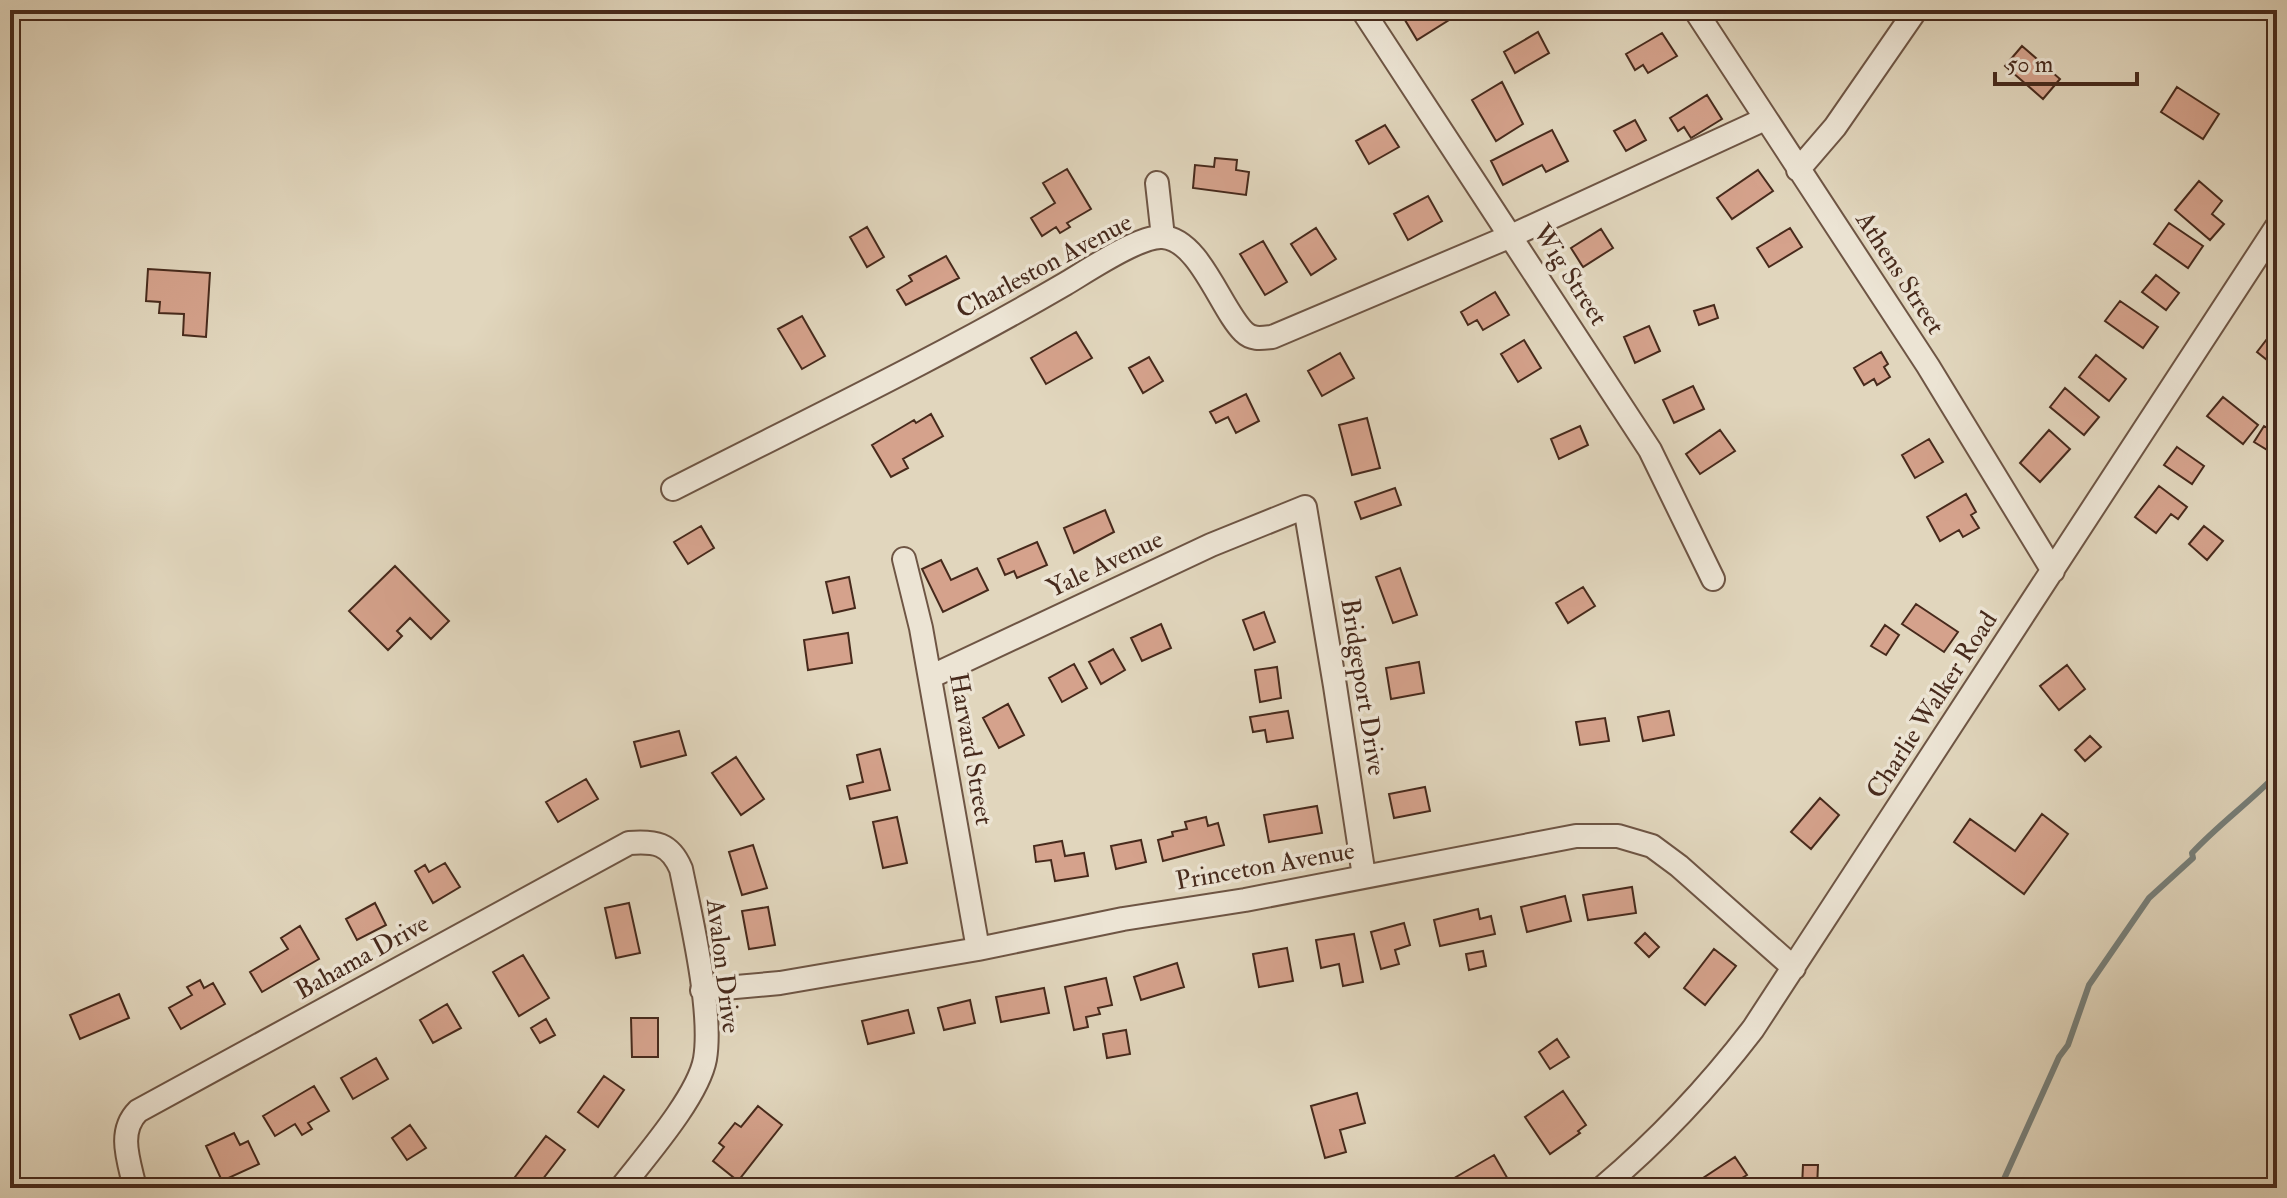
<svg xmlns="http://www.w3.org/2000/svg" width="2287" height="1198" font-family="'IM FELL Double Pica',serif">
<style>
.lines{fill:none;stroke-linecap:round;stroke-linejoin:round}
.stream{stroke:#767f7a;stroke-width:6}
.building{fill:#d5a28c;stroke:#472a1c;stroke-width:2}
.minor-casing{stroke:#6e5544;stroke-width:26}
.minor{stroke:#ece4d4;stroke-width:22}
.labels{text-anchor:middle;dominant-baseline:central;stroke-width:7;stroke-linejoin:round;paint-order:stroke}
.street-label{font-size:26px;fill:#472a1c;stroke:#ece4d4}
</style>
<rect width="100%" height="100%" fill="#e1d6bd"/>
<filter id="stains"><feTurbulence type="fractalNoise" baseFrequency=".0025" numOctaves="4"/><feColorMatrix values="0 0 0 0 .2 0 0 0 0 .09 0 0 0 0 .02 0 0 0 .5 -.17"/></filter>
<radialGradient id="worn" r=".72"><stop offset=".6" stop-color="#630" stop-opacity="0"/><stop offset="1" stop-color="#630" stop-opacity=".3"/></radialGradient>
<g class="lines">
<path class="stream" d="M2000,1188L2059,1057L2068,1045L2089,985L2149,898L2193,858L2192,853C2219,824 2250,802 2277,774"/>
</g>
<path class="building" d="M1411,10H1465L1417,40L1402,15Z
M1538,32L1549,53L1515,73L1504,52Z
M1662,33L1677,56L1648,73L1643,65L1635,70L1626,54Z
M2022,46L2060,79L2043,99L2005,66Z
M1502,82L1523,124L1496,141L1472,100Z
M2177,87L2219,114L2203,139L2161,112Z
M1707,95L1722,119L1691,138L1684,127L1678,131L1670,118Z
M1635,120L1646,140L1626,151L1614,131Z
M1385,125L1399,147L1369,164L1356,141Z
M1552,130L1568,161L1546,172L1542,165L1503,185L1491,161Z
M1215,158L1237,160L1236,170L1249,172L1246,195L1193,188L1195,165L1214,167Z
M1067,169L1091,209L1067,223L1070,227L1060,233L1056,227L1042,236L1031,218L1055,203L1043,183Z
M1758,170L1773,191L1732,219L1717,198Z
M2199,181L2222,201L2212,214L2224,224L2210,240L2175,210Z
M1428,196L1442,221L1408,240L1394,214Z
M2169,223L2203,246L2188,268L2154,244Z
M867,227L884,257L867,267L850,237Z
M1316,228L1336,259L1311,275L1291,244Z
M1790,228L1802,247L1769,267L1757,248Z
M1601,229L1613,248L1583,267L1571,248Z
M1263,241L1287,282L1265,295L1240,254Z
M946,256L959,278L906,305L897,290L912,281L909,276Z
M148,269L210,273L206,337L183,335L184,314L159,313L160,302L146,301Z
M2156,275L2179,293L2166,310L2142,292Z
M1495,292L1509,315L1483,330L1477,320L1468,325L1461,312Z
M2120,301L2158,327L2143,348L2105,321Z
M1714,305L1718,318L1699,325L1694,311Z
M802,316L825,356L802,369L778,329Z
M1649,326L1660,351L1635,363L1624,337Z
M2277,326V368L2257,352Z
M1076,332L1092,358L1046,384L1031,358Z
M1524,340L1541,368L1518,382L1501,354Z
M1881,352L1888,364L1884,367L1890,377L1877,385L1874,379L1864,385L1854,368Z
M1340,353L1354,378L1322,396L1308,371Z
M2096,355L2126,379L2109,401L2079,377Z
M1149,357L1163,381L1143,393L1129,368Z
M1693,386L1704,409L1674,423L1663,400Z
M2065,388L2099,417L2084,435L2050,407Z
M1246,394L1259,421L1236,433L1228,417L1216,423L1210,412Z
M2223,397L2258,425L2243,444L2207,416Z
M931,414L943,436L903,459L908,468L891,477L872,445L914,420L916,423Z
M1367,418L1380,468L1352,475L1339,425Z
M1580,426L1588,445L1559,459L1551,439Z
M2264,426L2277,434L2269,451L2254,442Z
M1720,430L1735,451L1700,474L1686,454Z
M2049,430L2070,449L2040,482L2020,463Z
M1929,439L1943,462L1915,478L1902,455Z
M2177,447L2204,466L2192,484L2164,465Z
M2159,486L2187,507L2178,519L2171,514L2156,533L2135,517Z
M1395,488L1401,505L1361,519L1355,502Z
M1966,494L1976,512L1971,515L1979,528L1963,537L1959,530L1940,541L1927,517Z
M1105,510L1114,532L1074,553L1064,528Z
M701,526L714,548L688,564L674,542Z
M2204,526L2223,541L2207,560L2189,544Z
M1037,542L1047,565L1017,578L1014,571L1005,575L998,559Z
M941,560L951,580L977,568L988,590L943,612L922,569Z
M395,566L449,621L431,639L410,618L397,631L402,636L388,650L349,611Z
M1400,568L1417,615L1393,623L1376,577Z
M849,577L855,608L833,613L826,582Z
M1583,587L1595,606L1568,623L1556,603Z
M1916,604L1958,632L1944,652L1902,624Z
M1264,612L1275,642L1254,650L1243,620Z
M1161,624L1171,648L1142,661L1131,638Z
M1885,625L1899,635L1886,655L1871,646Z
M848,633L852,663L808,670L804,640Z
M1113,649L1125,670L1101,684L1089,662Z
M1419,662L1424,693L1391,699L1386,668Z
M1074,664L1087,688L1062,702L1049,678Z
M2067,665L2085,689L2059,710L2040,686Z
M1277,667L1281,698L1260,702L1255,670Z
M1008,704L1024,735L999,748L983,718Z
M1288,711L1293,738L1267,742L1265,730L1253,732L1250,717Z
M1669,711L1674,735L1643,741L1638,717Z
M1605,718L1609,741L1580,745L1576,722Z
M679,731L686,755L641,767L634,742Z
M2090,736L2101,747L2085,761L2075,750Z
M880,749L890,790L850,799L847,786L863,782L857,755Z
M736,757L764,799L741,815L712,773Z
M586,779L598,799L558,822L546,802Z
M1425,787L1430,811L1394,818L1389,794Z
M1820,798L1839,815L1811,849L1791,832Z
M1317,806L1322,833L1269,842L1264,815Z
M2042,814L2068,834L2024,894L1954,842L1970,819L2015,851Z
M897,817L907,863L883,868L873,822Z
M1206,817L1208,826L1218,823L1224,845L1163,861L1158,840L1173,836L1172,832L1187,829L1185,822Z
M1141,840L1146,862L1116,869L1111,846Z
M1062,841L1065,856L1084,853L1088,876L1055,881L1051,860L1036,862L1034,846Z
M753,845L767,888L742,895L729,852Z
M445,863L460,887L433,903L415,871L425,865L429,872Z
M1632,887L1636,913L1588,920L1583,895Z
M1565,896L1571,921L1527,932L1521,907Z
M375,903L386,925L357,940L346,919Z
M629,903L640,953L616,958L605,908Z
M768,907L775,945L749,949L742,911Z
M1478,909L1480,919L1491,916L1495,934L1440,946L1434,920Z
M1404,923L1410,945L1395,950L1399,964L1381,969L1371,932Z
M300,926L319,959L262,992L250,972L288,949L281,938Z
M1645,933L1659,947L1649,957L1635,943Z
M1354,934L1363,982L1343,986L1339,964L1321,968L1316,940Z
M1287,948L1293,981L1259,987L1253,954Z
M1714,949L1736,966L1705,1005L1684,988Z
M1483,951L1486,966L1469,970L1466,954Z
M523,955L549,998L519,1016L493,972Z
M1177,963L1184,987L1141,1000L1134,977Z
M1106,978L1112,1005L1098,1008L1100,1014L1086,1017L1088,1027L1074,1030L1065,987Z
M200,980L204,988L213,983L225,1004L181,1029L169,1008L192,995L187,987Z
M1044,988L1049,1013L1001,1022L996,997Z
M119,994L129,1018L80,1039L70,1015Z
M970,1000L975,1023L944,1030L938,1008Z
M447,1004L461,1028L433,1043L420,1020Z
M908,1010L914,1033L868,1044L862,1021Z
M631,1018H658V1057H632Z
M546,1019L555,1035L540,1043L531,1028Z
M1126,1030L1130,1054L1107,1058L1103,1034Z
M1557,1039L1569,1057L1550,1069L1539,1052Z
M376,1058L388,1079L353,1099L341,1078Z
M604,1076L624,1090L598,1127L578,1112Z
M314,1086L329,1111L308,1123L312,1129L302,1135L295,1124L275,1136L263,1116Z
M1563,1091L1586,1125L1578,1131L1580,1133L1550,1154L1525,1117Z
M1357,1093L1365,1123L1340,1130L1346,1152L1325,1158L1311,1106Z
M758,1106L782,1125L738,1181L713,1161L724,1147L719,1143L735,1123L741,1127Z
M410,1125L426,1148L407,1160L392,1138Z
M234,1133L240,1145L248,1141L259,1164L222,1181L206,1146Z
M546,1136L565,1150L536,1188H531L515,1177Z
M1494,1155L1509,1181L1496,1188H1453L1449,1181Z
M1735,1157L1747,1175L1742,1178L1749,1188H1710L1703,1178Z
M1803,1165H1818L1817,1188L1802,1187Z"/>
<g class="lines">
<defs>
<path id="minor" d="M1695,10L1928,366L2053,571
M1363,11L1650,450L1713,579
M1798,170L1835,127L1916,10
M1157,183L1163,237
M673,489C804,422 938,358 1065,284C1087,271 1140,235 1163,237C1200,240 1221,310 1244,332C1252,340 1262,338 1272,337L1511,236L1765,119
M904,559L921,628L978,949
M930,677L1211,545L1305,507L1335,686L1364,876
M702,990L780,983L978,949L1123,919L1245,900L1576,836H1618L1652,846L1679,866L1794,968
M135,1188C129,1161 117,1132 138,1111L629,843C655,841 670,843 681,869C691,918 713,1011 705,1059C698,1097 645,1157 621,1188
M1602,1188C1660,1139 1707,1089 1753,1029L2277,226"/>
</defs>
<use href="#minor" class="minor-casing"/>
<use href="#minor" class="minor"/>
</g>
<g class="labels">
<g class="street-label">
<text transform="translate(1044 266) rotate(-28)">Charleston Avenue</text>
<text transform="translate(1900 273) rotate(57)">Athens Street</text>
<text transform="translate(1570 275) rotate(57)">Wig Street</text>
<text transform="translate(1105 564) rotate(-25)">Yale Avenue</text>
<text transform="translate(1363 687) rotate(81)">Bridgeport Drive</text>
<text transform="translate(1932 705) rotate(-57)">Charlie Walker Road</text>
<text transform="translate(971 749) rotate(80)">Harvard Street</text>
<text transform="translate(1265 866) rotate(-10)">Princeton Avenue</text>
<text transform="translate(362 957) rotate(-29)">Bahama Drive</text>
<text transform="translate(723 966) rotate(83)">Avalon Drive</text>
</g>
</g>
<rect width="2287" height="1198" fill="none" stroke="#e1d6bd" stroke-width="40"/>
<rect x="12" y="12" width="2263" height="1174" fill="none" stroke="#472a1c" stroke-width="4"/>
<rect x="20" y="20" width="2247" height="1158" fill="none" stroke="#472a1c" stroke-width="2"/>
<path d="M1995 72v12h142v-12" fill="none" stroke="#472a1c" stroke-width="4"/>
<text x="2007" y="72" font-size="24" fill="#472a1c" stroke="#ece4d4" stroke-width="6" paint-order="stroke">50 m</text>
<rect width="100%" height="100%" filter="url(#stains)"/>
<rect width="100%" height="100%" fill="url(#worn)"/>
</svg>
